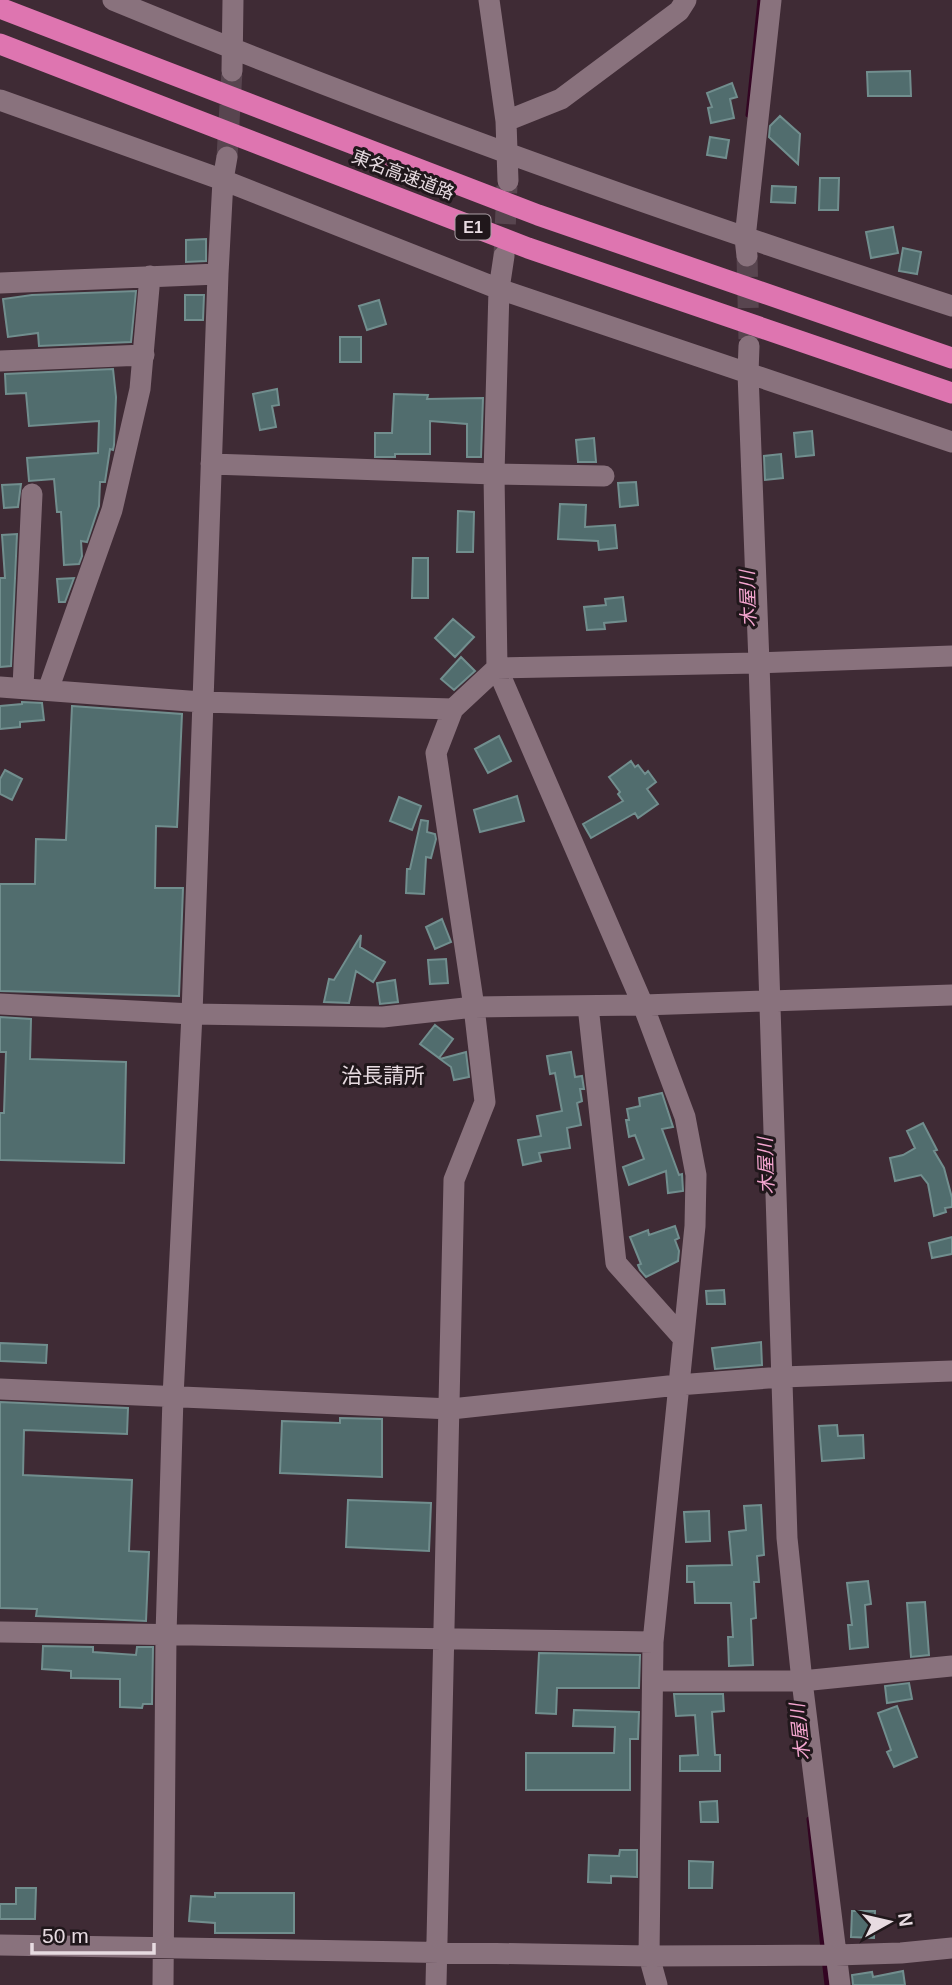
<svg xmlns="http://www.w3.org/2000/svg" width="952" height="1985" font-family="Arial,'Noto Sans JP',sans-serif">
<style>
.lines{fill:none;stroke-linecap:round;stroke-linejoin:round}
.stream{stroke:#330422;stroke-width:5}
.building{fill:#516d6e;stroke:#718e8e;stroke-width:2}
.minor-tunnel{stroke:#58454f;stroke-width:21;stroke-dasharray:21 10;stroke-linecap:butt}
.minor{stroke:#89727d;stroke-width:21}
.highway{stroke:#de75b0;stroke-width:21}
.labels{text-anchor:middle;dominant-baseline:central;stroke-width:6;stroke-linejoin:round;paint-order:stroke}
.shield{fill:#20171b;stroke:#aba0a6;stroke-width:2}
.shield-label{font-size:16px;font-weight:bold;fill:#e7dbe1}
.street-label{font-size:18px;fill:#e7dbe1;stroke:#20171b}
.water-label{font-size:19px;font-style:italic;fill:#f5a6d0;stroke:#20171b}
.quarter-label{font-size:21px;fill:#e7dbe1;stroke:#20171b}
</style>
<rect width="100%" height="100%" fill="#3f2b35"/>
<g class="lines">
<path class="stream" d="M748,115L760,0
M809,1819L823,1949
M824,1958L827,1985"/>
</g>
<path class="building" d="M910,71L911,96H868L867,72Z
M732,83L737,97L730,99L734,118L711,123L708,108L712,107L707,93Z
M780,116L800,134L798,164L769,137L770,126Z
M710,137L729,140L726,158L707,155Z
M820,178H839L838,210H819Z
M772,186L796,187L795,203L771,202Z
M893,227L898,253L871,258L866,232Z
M206,239V261L186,262V240Z
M903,248L921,252L917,274L899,271Z
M136,291L131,342L39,346L38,333L8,337L3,299L32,295Z
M185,295H204L203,320H185Z
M379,300L386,324L367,330L359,306Z
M340,337H361V362H340Z
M113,369L116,397L114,445L113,450L110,449L105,482H100L99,506L87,542L81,541L82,556L79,564L64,565L61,512H57L54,479L29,481L27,458L98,453L99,421L29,426L26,393L6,394L5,374Z
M277,389L279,405L272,406L276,427L260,430L253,394Z
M394,394L428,395L427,399L483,398L481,457H467V424L430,421V454H395V457H375V433H392Z
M812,431L814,455L796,457L794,433Z
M594,438L596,462H578L576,440Z
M781,454L783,478L765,480L764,456Z
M636,482L638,505L620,507L618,483Z
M21,484L18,507L4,508L2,485Z
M560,504L586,505L585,527L615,525L617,548L599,550L598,541L558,539Z
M458,511L474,512L473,552H457Z
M17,534L11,666L0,667V578H5L2,535Z
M413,558H428V598H412Z
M74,578L65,602H59L57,579Z
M623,597L626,621L604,623L605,629L587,630L584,607L606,605L605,599Z
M453,619L474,637L455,657L435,638Z
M461,657L475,671L454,690L441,679Z
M22,702L42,703L44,720L20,722V727L0,729V706L22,704Z
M72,706L182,714L177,827L156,826L155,888H183L179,996L0,991V884H35L36,839L66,840Z
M499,736L511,761L488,773L475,749Z
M631,761L635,767L638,765L645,774L648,771L656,782L647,789L658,804L638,818L635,813L591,838L583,824L623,801L618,794L620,792L609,777Z
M5,770L22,779L12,800L0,794V779Z
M517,796L524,821L480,832L474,810Z
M399,797L421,806L412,830L390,821Z
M421,820L428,821L427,832L435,834L436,839L431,858L426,857L424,894L406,893L407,869H410Z
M442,919L451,942L435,949L426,927Z
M361,935L360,947L385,962L373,982L356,971L349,1003L324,1002L329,979L334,980Z
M446,959L448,983L430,984L428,960Z
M395,980L398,1002L380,1004L377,983Z
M0,1017L31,1019L30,1059L126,1062L124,1163L0,1160V1113H4L6,1052H0Z
M435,1025L453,1039L439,1058L420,1044Z
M466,1052L469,1077L454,1080L451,1067L440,1059Z
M571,1052L575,1077L582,1076L584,1089H580L582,1101L577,1103L581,1125L567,1128L570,1148L539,1153L541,1161L523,1165L518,1140L541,1136L537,1116L562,1111L555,1073L550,1074L547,1056Z
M662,1093L673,1127L662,1129L679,1175L682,1174L683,1191L668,1193L666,1171L629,1185L623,1167L644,1159L635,1135L629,1137L626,1120H629L627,1109L640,1106L639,1098Z
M923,1123L937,1150L934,1151L944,1168L952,1198V1207L945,1208L946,1212L934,1216L928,1184L921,1175L895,1181L890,1158L903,1155L915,1148L907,1131Z
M675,1226L679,1238L675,1240L679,1251L678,1261L646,1277L640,1270L638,1265L641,1264L630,1237L648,1230L649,1235Z
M952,1237V1254L932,1258L929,1243Z
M724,1290L725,1304H707L706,1291Z
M761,1342L762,1365L715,1369L712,1348Z
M0,1343L47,1345L46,1363L0,1361Z
M0,1402L128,1408L127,1434L24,1430L23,1475L132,1480L129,1551L149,1552L146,1621L36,1616L37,1609L0,1608Z
M340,1418L382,1419V1477L280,1473L282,1421L340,1423Z
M837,1425L838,1436L863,1435L864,1458L822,1461L819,1426Z
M348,1500L431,1503L429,1551L346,1547Z
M761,1505L764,1555L757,1556L759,1582H754L756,1618L751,1619L753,1665L729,1666L728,1637H733L731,1603H695L694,1582H687V1566L732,1565L729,1532L746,1530L744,1506Z
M709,1511L710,1541L686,1542L684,1512Z
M868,1581L871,1604L865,1605L868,1647L850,1649L848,1625H852L847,1583Z
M925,1602L929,1655L911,1657L907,1603Z
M43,1646L93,1647V1652L136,1655L137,1647H153L152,1704H143L142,1708L120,1707V1679L71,1678V1671L42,1669Z
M539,1653L640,1655L639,1688H557L556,1714L536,1713Z
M909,1683L912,1699L887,1703L885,1686Z
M674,1694H723L724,1711L712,1712L715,1755H720V1771H680V1756L698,1755L695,1715L676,1716Z
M897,1706L917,1757L894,1767L887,1752L891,1750L878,1713Z
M574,1710L639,1712L638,1739H630V1790H526V1753H614L615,1727L573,1726Z
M717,1801L718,1822H701L700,1802Z
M620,1850H637V1877L611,1876V1883L588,1882L589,1855L619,1856Z
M689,1861L713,1862L712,1888H689Z
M16,1888H36L35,1919H0V1904H16Z
M215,1893H294V1933H215V1923L189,1921L191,1896L215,1897Z
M852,1911H875L874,1938L851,1937Z
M903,1971L905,1985H853L852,1975L872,1972L873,1977Z"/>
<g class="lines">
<path class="minor-tunnel" d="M227,157L232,71
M504,255L507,186
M747,256L749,341"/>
<path class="minor" d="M113,0C388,114 669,214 952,306
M489,0L506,121L508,181
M232,71L233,0
M0,100L223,180L499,289L952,442
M506,121L561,99L679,11L686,0
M504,256L499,289L494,474L497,668L643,1005L685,1117L696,1175L695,1226L653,1642L649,1956L657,1985
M747,256L745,238L771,0
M0,283L218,274
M749,346L748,373L759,663L787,1538L802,1681L840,1985
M0,361L144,355
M211,464L494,474L604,476
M0,687L202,702L453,709
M23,687L32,494
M48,690L112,510L140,389L150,276
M0,1004L192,1014L383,1017L474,1007L643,1005L952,995
M588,1006L616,1263L683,1338
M0,1389L451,1409L678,1385L782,1377L952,1371
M0,1632L653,1642
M653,1681H802L952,1666
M0,1945L649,1956L836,1955L901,1953L952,1948
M163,1985L166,1635L173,1397L192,1014L218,274L223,180L227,157
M436,1985L454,1180L485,1102L474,1007L436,753L453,709L497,668L757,663L952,656"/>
<path class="highway" d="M0,8L538,215L952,358
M0,44L528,248L952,393"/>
</g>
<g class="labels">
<rect class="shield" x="455.5" y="214.5" width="35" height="25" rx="5"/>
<g class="shield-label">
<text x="473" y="227">E1</text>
</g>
<g class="street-label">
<text transform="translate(403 175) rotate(21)">東名高速道路</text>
</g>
<g class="water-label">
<text transform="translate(748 599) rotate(-92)">木屋川</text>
<text transform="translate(766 1166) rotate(-92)">木屋川</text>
<text transform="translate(800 1732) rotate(-96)">木屋川</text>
</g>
<g class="quarter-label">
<text x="383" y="1075">治長請所</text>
</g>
</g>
<g transform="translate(889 1922) rotate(82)" stroke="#20171b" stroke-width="5" paint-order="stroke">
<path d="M0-5L12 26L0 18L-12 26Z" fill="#e7dbe1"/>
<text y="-10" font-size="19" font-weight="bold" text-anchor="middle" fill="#e7dbe1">N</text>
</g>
<path d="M32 1943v10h122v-10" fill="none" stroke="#e7dbe1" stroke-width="3.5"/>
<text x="42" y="1943" font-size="21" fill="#e7dbe1" stroke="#20171b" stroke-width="5" paint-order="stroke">50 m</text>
</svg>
